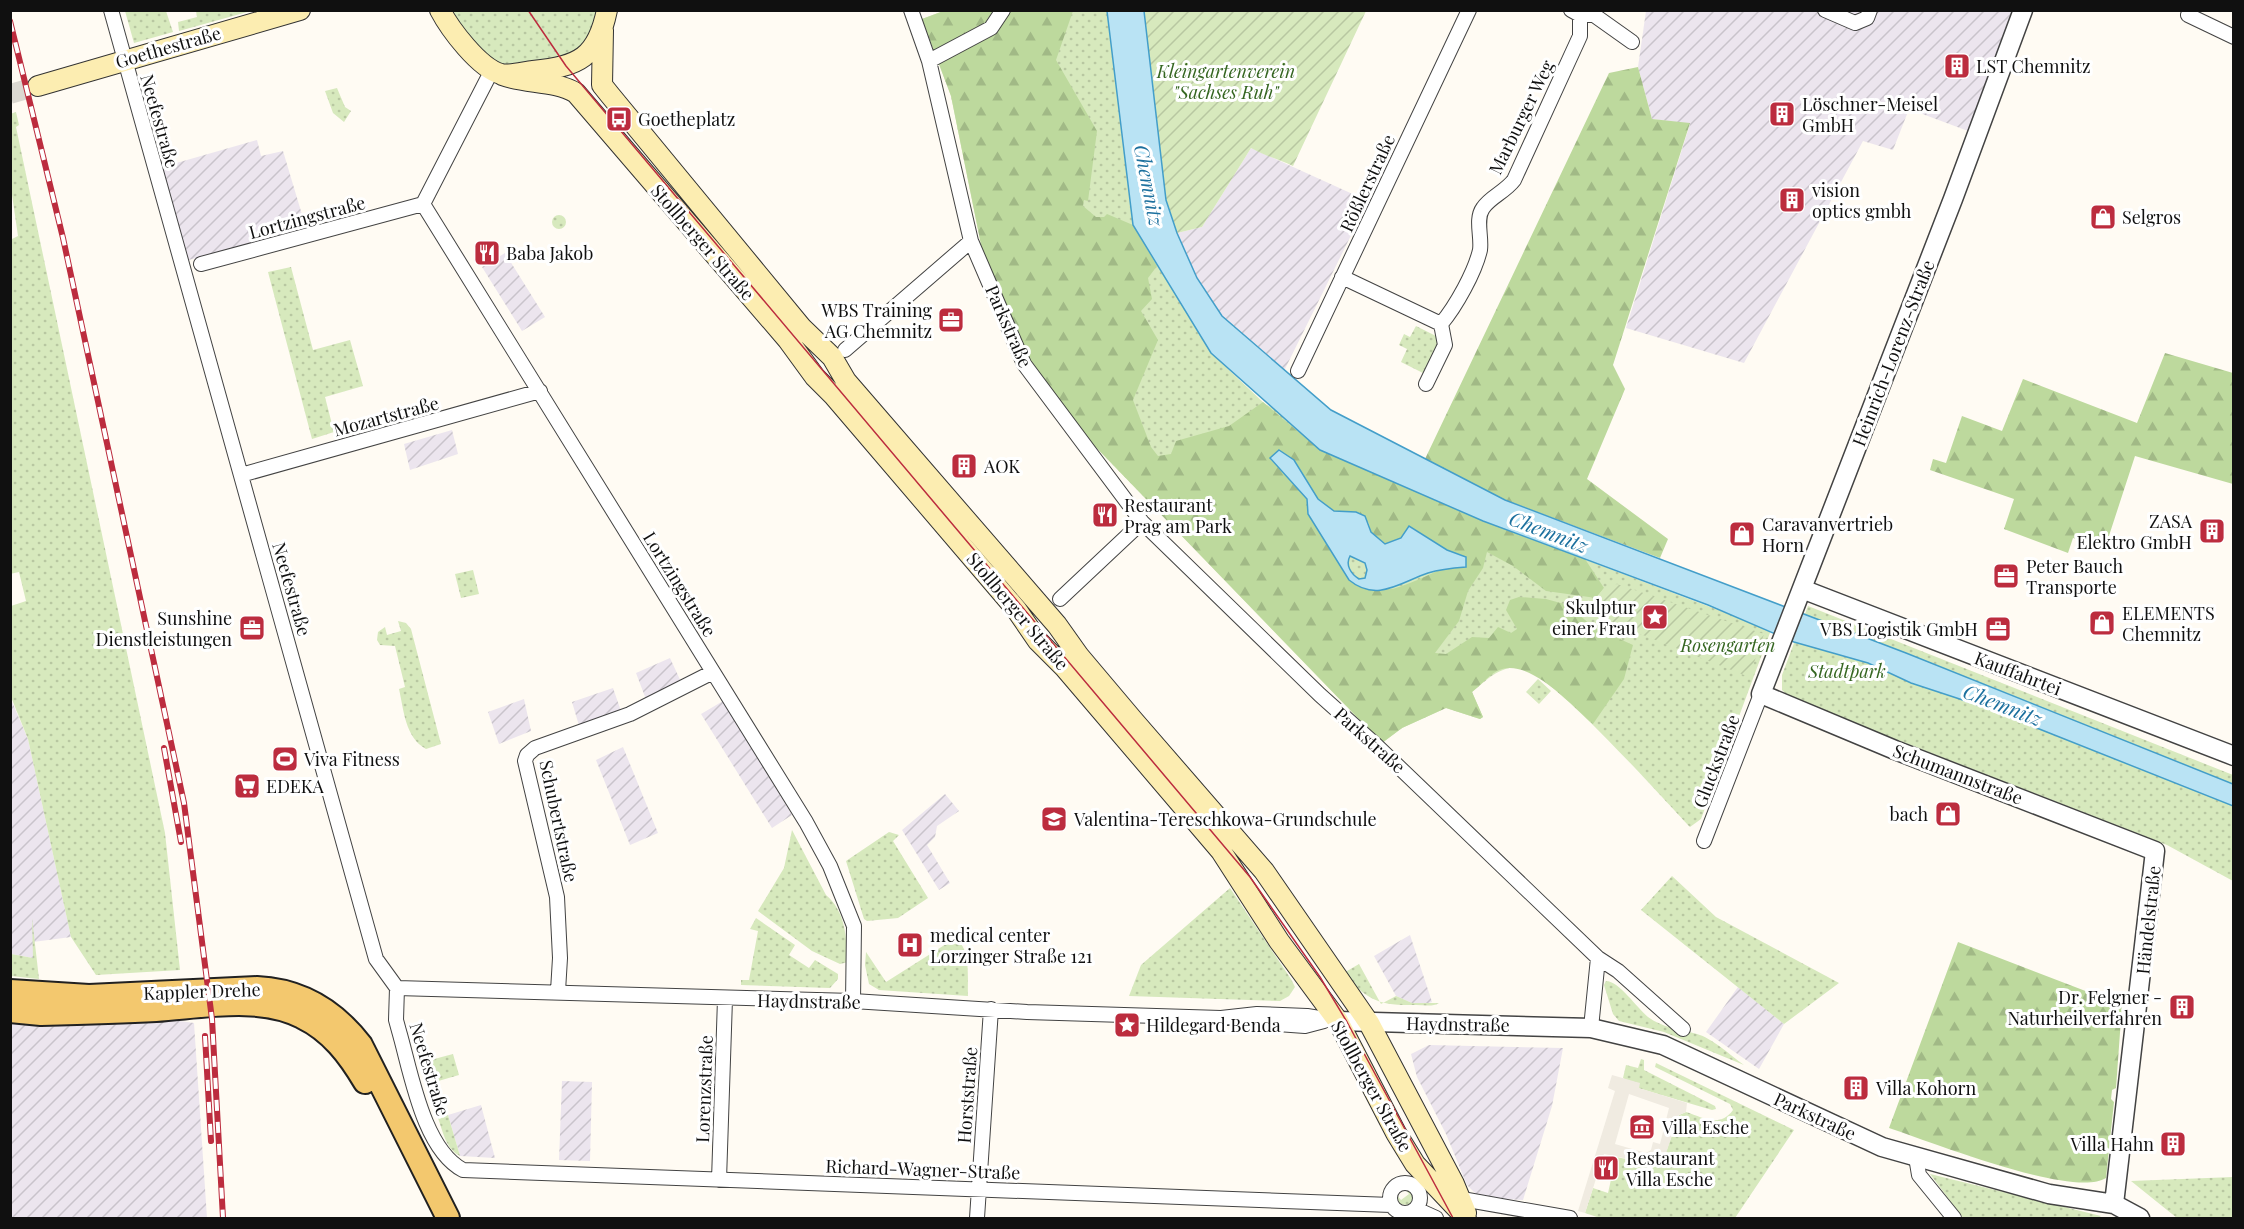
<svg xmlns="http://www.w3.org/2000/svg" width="2244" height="1229" font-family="'Playfair Display',serif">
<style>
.industrial{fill:url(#industrial-furrows)}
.grass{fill:url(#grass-dots);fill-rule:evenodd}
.forest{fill:url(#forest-firs);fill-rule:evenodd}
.garden{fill:url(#garden-furrows)}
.plaza{fill:#f0ebe1;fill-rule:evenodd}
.water{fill:#b9e3f4;stroke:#439ec9;stroke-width:1.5;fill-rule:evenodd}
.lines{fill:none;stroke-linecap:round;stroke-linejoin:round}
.secondary-tunnel{stroke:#dbd8d1;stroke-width:20;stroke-dasharray:20 10;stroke-linecap:butt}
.minor-casing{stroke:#434343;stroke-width:16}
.tertiary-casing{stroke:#434343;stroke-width:21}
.secondary-casing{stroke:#323232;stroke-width:22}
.primary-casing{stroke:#212121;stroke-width:26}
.minor{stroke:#fff;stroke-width:14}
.tertiary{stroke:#fff;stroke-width:18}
.secondary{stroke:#fcedb1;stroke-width:20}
.primary{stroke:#f3c86e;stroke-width:22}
.tram{stroke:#bc2c3e;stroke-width:1.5}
.rail-casing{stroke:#bc2c3e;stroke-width:6}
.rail{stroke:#fff;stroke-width:4;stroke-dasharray:11;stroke-linecap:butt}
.labels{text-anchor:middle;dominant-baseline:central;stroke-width:6;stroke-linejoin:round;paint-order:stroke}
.street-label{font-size:18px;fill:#101010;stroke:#fff}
.poi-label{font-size:18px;fill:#101010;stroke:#fff;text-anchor:start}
.park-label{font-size:18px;font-style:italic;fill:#356621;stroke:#fff}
.water-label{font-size:20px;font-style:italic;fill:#1c709e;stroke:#fff}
</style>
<defs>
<pattern id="industrial-furrows" width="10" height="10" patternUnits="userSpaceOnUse" patternTransform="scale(1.5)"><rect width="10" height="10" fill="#ece5ee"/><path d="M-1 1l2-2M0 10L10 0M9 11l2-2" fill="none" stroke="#c9c3cb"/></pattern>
<pattern id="grass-dots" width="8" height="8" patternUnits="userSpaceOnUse" patternTransform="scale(1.5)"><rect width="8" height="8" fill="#d7e9bd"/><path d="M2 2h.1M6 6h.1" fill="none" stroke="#b8c7a1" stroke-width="1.8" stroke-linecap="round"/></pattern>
<pattern id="forest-firs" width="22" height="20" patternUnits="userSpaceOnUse" patternTransform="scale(1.5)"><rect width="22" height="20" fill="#bdd99d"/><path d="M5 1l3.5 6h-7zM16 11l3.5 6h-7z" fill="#a1b986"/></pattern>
<pattern id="garden-furrows" width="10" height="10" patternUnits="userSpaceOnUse" patternTransform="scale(1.5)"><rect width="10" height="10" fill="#d7e9bd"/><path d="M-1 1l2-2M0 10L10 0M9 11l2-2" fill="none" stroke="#b8c7a1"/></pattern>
</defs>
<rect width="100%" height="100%" fill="#fffbf3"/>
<path class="industrial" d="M1646,11H2012L1968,131L1909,109L1893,150L1863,141L1744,363L1626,328L1690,124L1652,119L1638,67Z
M257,140L261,156L283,151L306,228L185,261L159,168Z
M1251,148L1368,201L1284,371L1222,316L1197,278L1177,233L1202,227Z
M505,253L545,317L522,331L482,267Z
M452,430L458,454L410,470L404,444Z
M670,658L682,684L647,702L636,673Z
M613,688L622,714L580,729L572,702Z
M10,697L28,739L71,937L33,942V958L11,954Z
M524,699L531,731L499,744L488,712Z
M723,701L792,815L772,828L701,714Z
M623,747L658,833L630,845L596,760Z
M945,794L959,811L937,826L935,837L927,845L950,883L939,890L902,830Z
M1410,935L1432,1002L1425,1004L1412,1003L1396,996L1374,956Z
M1738,987L1784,1024L1759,1069L1706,1032Z
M173,1020L194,1023L207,1218H11V1023L42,1027Z
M1429,1045L1563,1048L1552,1106L1523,1200L1480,1198L1467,1185L1446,1134L1417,1077L1411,1054Z
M562,1081L592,1082L590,1161L559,1160Z
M481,1105L495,1158L460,1156L448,1115Z"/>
<path class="grass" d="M946,10L1107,11L1133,225L1211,353L1265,404L1483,521L1771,630L1701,819L1690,827C1665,801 1547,668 1519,667C1498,667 1487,680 1472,692L1483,717L1480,719L1446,708L1402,728L1382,743L1029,378L992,299L951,96L922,19ZM1309,515L1426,574L1349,580ZM1610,622L1764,634L1699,656Z
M125,11H166L173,32L134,43Z
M196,11L251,10V11L179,31L178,22L197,17Z
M440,11H607L593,50L502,75Z
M337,88L345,107L351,111L344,122L333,113L325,91Z
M16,112L19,125L16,127L165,833L180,970L96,975L71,937L28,739L11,697V606L26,601L19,572L10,574V240L18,236L10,181V114Z
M552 222a7 7 0 1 1 14 0a7 7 0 1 1-14 0Z
M291,267L313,350L350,340L363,386L325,397L334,432L312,439L268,272Z
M1416,326L1440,338L1423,373L1401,362L1407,349L1399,345L1404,334L1410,337Z
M1350,556L1365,563L1367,570L1365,578L1359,579C1351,574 1345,565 1350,556Z
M473,570L479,594L461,598L455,574Z
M1808,606L2233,775V881L2167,845L1790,698L1782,690V675Z
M398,621L406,623L411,629L441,744L426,749C405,737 404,711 399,689L405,687L395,646L380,645L377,640L378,632L385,627L387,635L401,631Z
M1538,679L1551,691L1539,704L1526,692Z
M792,830L826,895C846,912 846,937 848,962L840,964L812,951L758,911L784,868Z
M889,832L899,835L893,841L928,898L898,918L867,921L864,919L846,861Z
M1672,876L1716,917L1839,983L1784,1024L1641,910Z
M1230,888L1291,979L1295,987L1289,996L1280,1001L1129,996L1141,965Z
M32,918L39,979L11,976V954L33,958Z
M756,918L795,945L789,955L809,968L815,960L838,974V979L830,988L741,985V980H749L758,931L750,929Z
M954,939C972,945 967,980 968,996L879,990L869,984L865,965L866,952L886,982Z
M1359,964L1381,1004L1396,996L1412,1003H1439C1433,1007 1424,1005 1416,1005C1378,1006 1369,1000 1342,974Z
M1606,981C1619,981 1637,1008 1648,1017C1663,1028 1679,1029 1697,1034C1712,1038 1730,1055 1744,1065L1664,1032L1619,1021L1613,1014L1604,985Z
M453,1054L459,1075L428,1084L423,1062Z
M1641,1059L1644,1060V1070L1715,1106L1716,1109L1712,1110L1638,1088L1623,1078L1626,1065L1638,1068Z
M1656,1063L1794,1130L1735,1218H1600L1585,1213L1593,1188L1608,1193L1616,1157L1652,1164L1665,1155L1679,1115L1686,1112C1704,1118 1720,1128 1733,1110L1730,1104L1655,1067Z
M448,1115L460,1156C446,1149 443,1132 438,1118Z
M1930,1174L2101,1216L2098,1218H1963Z
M2233,1177V1218H2177L2131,1181Z
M1405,1189L1414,1192L1413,1202L1409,1205L1398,1204L1395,1200L1397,1195L1401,1200L1409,1194Z"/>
<path class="forest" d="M946,10L1073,11L1056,60L1097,131L1088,201L1084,200L1083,206L1096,217H1104L1107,214L1133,225L1157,266L1148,278L1152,299L1141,311L1158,340L1133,400L1151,447L1158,456L1171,454L1176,441L1229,426L1263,402L1320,450L1483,521L1585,559L1604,588L1596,598L1546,591L1513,566L1487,552L1483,568L1468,591L1459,621L1435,653L1446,654L1472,637L1489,638L1498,627L1511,633L1517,629L1506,610L1510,600L1519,597L1546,599L1568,605L1593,627L1633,645L1624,679L1593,724C1571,705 1527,655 1497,671C1488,676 1480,686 1472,692L1483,717L1480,719L1446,708L1402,728L1382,743L1029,378L992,299L951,96L922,19ZM1278,450L1294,460L1318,499L1334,511L1356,512L1369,523L1371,532L1385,544L1402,538L1409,526L1447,550L1465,557C1455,563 1401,589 1391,589C1377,588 1362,583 1349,580L1309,515L1307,499L1270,459Z
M1638,67L1652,119L1690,123L1613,365L1625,389L1587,479L1668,539L1660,558L1505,500L1425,459L1609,73Z
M2165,353L2233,373V484L2135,456L2105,548L2073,538L2068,553L2004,529L2014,499L1930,470L1933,459L1946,463L1962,416L2002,431L2023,379L2137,423Z
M1958,942L2122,1005L2116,1088L2112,1090L2111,1099L2114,1102L2106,1178C2073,1199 1929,1141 1889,1128Z"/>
<path class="garden" d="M1144,11H1366L1293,166C1278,159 1265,156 1251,148L1202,227L1177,233L1166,200Z
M1617,584L1764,634L1749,677L1610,622L1602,615L1596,598L1604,588Z"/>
<path class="plaza" d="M1612,1075L1640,1083L1639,1088L1687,1103L1686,1112L1679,1115L1665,1156L1652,1164L1604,1154L1585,1213L1578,1211L1615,1091L1608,1088ZM1629,1094L1669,1108L1660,1144L1653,1142L1651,1150L1646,1153L1615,1144Z"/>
<path class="water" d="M1107,11H1144L1166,200L1177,233L1197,278L1222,316L1331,410L1505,500L1906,653L2233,784V806L1984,707L1911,683L1868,663L1794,642L1708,605L1483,521L1320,450L1211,353L1133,225Z
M1279,450L1294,460L1318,499L1334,511L1356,512L1365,516L1371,532L1385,544L1401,538L1409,526L1447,550L1466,557V567C1453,568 1441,569 1428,573C1401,582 1377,603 1349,580L1308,514L1307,499L1270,458ZM1350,556L1365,563L1367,570L1365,578L1359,579C1351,574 1345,565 1350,556Z"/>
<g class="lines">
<path class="secondary-tunnel" d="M10,94L38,86"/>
<defs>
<path id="minor" d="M111,10L376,959L397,988L396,1020L399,1031C411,1072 423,1149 463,1170L1391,1205
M911,10L929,61L971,241L1024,364L1142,522L1320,695L1377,746L1598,958L1618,971L1683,1029
M1825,10L1855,23L1867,18L1870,10
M1580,15H1594L1632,42
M2188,15L2234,37
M929,61L991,28L1003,10
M423,204L806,822L830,866L854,926L853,1001
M201,264L423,204L492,70
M1342,277L1441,324C1456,306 1475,272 1480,250C1482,237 1475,219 1483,208C1490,197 1505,192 1514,180L1580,36V15L1571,10
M845,350L971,241
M1298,371L1469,10
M1426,384L1445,345L1441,324
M241,475L540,391
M1060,599L1142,522
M1704,841L1761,694
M397,988L853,1001L1027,1012L1221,1018L1257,1014L1307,1016L1338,1021
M558,991L560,958L557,897L525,761L527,755L535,748L630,714L713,672
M1237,1021L1305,1026L1324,1021
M1591,1028L1598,958
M1916,1157L1919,1175L1954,1218
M719,1180L725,999
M1390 1198a15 15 0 1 1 30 0a15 15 0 1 1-30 0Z
M1462,1199L1570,1218
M1416,1209L1436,1218
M977,1218L991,1009"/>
<path id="tertiary" d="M2023,10L1953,199L1761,694L1895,750L2155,851L2114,1204
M1802,589L2234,756
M1338,1021L1591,1028L1663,1045L1882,1147L2049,1194L2114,1204L2140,1218"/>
<path id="secondary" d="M440,10C450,29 479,68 501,74C510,76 524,72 533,71C579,66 597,58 607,10
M603,30L602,85L610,95L802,328L832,357L846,381L1057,625L1079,656L1133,720L1264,871L1369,1023L1454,1184L1466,1213
M502,75C526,84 554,80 576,93L788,340L815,377L834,396L1016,609L1038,641L1065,668L1221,851L1279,941L1338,1021L1396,1133L1415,1164L1466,1218
M38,86L300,10"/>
<path id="primary" d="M10,991L89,996L257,988C300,990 335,1011 361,1045L448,1218
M10,1011L41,1014C80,1013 118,1012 156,1010C202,1007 259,995 302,1017C331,1031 349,1055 365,1082"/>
</defs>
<use href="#minor" class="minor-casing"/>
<use href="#tertiary" class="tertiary-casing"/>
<use href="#secondary" class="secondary-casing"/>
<use href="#primary" class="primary-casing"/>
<use href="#minor" class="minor"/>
<use href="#tertiary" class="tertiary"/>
<use href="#secondary" class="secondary"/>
<use href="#primary" class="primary"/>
<path class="tram" d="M528,10L566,66L1250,877L1320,977L1347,1022L1453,1218"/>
<defs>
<path id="rail" d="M10,21L63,238L184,803L212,1019L223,1218
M164,748L181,842
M205,1036L211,1141"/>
</defs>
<use href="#rail" class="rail-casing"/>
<use href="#rail" class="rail"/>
</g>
<defs>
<symbol id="building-square" viewBox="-11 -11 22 22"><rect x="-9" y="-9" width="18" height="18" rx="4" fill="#bc2c3e" stroke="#fff"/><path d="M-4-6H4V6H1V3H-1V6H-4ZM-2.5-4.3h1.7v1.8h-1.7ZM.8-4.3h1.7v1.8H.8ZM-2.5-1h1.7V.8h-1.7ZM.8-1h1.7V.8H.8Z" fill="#fff"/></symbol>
<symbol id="bus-square" viewBox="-11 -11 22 22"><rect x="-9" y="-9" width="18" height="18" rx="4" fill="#bc2c3e" stroke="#fff"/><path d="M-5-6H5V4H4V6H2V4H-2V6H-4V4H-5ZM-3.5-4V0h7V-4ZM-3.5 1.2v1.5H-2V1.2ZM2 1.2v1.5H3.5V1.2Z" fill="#fff"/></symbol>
<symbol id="shop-square" viewBox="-11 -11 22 22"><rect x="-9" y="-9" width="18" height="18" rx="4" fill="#bc2c3e" stroke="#fff"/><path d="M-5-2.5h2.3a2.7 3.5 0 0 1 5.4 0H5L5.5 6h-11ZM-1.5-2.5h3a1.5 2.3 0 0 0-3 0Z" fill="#fff"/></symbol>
<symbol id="restaurant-square" viewBox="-11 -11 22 22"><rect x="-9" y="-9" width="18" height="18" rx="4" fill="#bc2c3e" stroke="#fff"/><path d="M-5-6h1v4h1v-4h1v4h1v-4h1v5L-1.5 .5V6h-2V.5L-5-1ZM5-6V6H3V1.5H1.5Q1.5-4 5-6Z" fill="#fff"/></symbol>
<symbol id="office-square" viewBox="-11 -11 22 22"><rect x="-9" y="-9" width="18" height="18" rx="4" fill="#bc2c3e" stroke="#fff"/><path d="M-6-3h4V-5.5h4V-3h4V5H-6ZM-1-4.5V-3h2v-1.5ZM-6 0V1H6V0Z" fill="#fff"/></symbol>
<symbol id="sight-square" viewBox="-11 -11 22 22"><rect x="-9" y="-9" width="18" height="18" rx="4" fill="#bc2c3e" stroke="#fff"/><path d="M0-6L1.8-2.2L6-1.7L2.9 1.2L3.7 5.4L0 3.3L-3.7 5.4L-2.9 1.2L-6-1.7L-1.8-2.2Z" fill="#fff"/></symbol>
<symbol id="stadium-square" viewBox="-11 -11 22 22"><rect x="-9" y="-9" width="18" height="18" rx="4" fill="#bc2c3e" stroke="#fff"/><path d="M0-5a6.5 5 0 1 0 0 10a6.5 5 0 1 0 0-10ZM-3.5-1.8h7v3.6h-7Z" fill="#fff"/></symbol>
<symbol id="supermarket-square" viewBox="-11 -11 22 22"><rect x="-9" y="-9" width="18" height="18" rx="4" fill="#bc2c3e" stroke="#fff"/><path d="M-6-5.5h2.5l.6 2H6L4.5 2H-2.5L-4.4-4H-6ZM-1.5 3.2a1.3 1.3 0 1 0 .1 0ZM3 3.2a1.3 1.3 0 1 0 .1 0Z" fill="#fff"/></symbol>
<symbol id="school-square" viewBox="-11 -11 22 22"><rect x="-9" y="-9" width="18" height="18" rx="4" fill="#bc2c3e" stroke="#fff"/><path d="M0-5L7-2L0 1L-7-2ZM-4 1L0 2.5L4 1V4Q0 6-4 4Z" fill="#fff"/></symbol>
<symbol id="hospital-square" viewBox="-11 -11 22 22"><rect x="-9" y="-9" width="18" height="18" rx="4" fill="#bc2c3e" stroke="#fff"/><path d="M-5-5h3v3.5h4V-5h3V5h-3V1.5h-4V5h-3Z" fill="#fff"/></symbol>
<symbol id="museum-square" viewBox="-11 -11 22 22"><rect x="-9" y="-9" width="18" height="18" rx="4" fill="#bc2c3e" stroke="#fff"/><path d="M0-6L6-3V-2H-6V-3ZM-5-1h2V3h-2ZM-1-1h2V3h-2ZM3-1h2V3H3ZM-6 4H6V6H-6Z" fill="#fff"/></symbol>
</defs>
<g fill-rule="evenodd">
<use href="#building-square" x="1942" y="51" width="30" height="30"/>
<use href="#building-square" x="1767" y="99" width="30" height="30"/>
<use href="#bus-square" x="604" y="104" width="30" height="30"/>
<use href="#building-square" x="1777" y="185" width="30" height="30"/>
<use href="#shop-square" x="2088" y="202" width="30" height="30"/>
<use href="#restaurant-square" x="472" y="238" width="30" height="30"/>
<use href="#office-square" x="936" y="305" width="30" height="30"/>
<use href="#building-square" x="949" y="451" width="30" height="30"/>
<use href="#restaurant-square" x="1090" y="500" width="30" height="30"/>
<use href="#building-square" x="2197" y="516" width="30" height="30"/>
<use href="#shop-square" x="1727" y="519" width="30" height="30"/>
<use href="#office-square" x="1991" y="561" width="30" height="30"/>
<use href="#sight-square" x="1640" y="602" width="30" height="30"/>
<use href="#shop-square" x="2087" y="608" width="30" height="30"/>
<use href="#office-square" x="237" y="613" width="30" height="30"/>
<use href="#office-square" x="1983" y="614" width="30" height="30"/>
<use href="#stadium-square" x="270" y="744" width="30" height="30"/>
<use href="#supermarket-square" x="232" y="771" width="30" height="30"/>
<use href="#shop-square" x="1933" y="799" width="30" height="30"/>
<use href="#school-square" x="1039" y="804" width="30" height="30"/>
<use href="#hospital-square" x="895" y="930" width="30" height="30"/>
<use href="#building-square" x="2167" y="992" width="30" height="30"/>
<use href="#sight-square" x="1112" y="1010" width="30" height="30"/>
<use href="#building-square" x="1841" y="1073" width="30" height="30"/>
<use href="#museum-square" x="1627" y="1112" width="30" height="30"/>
<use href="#building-square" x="2158" y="1129" width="30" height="30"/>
<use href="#restaurant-square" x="1591" y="1153" width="30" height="30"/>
</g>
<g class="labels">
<g class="street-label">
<text transform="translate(168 47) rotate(-16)">Goethestraße</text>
<text transform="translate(1521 117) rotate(-64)">Marburger Weg</text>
<text transform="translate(160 121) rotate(74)">Neefestraße</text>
<text transform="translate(1367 183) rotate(-65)">Rößlerstraße</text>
<text transform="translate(307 217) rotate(-15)">Lortzingstraße</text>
<text transform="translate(703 242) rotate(49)">Stollberger Straße</text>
<text transform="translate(1009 326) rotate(66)">Parkstraße</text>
<text transform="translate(1893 353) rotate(-69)">Heinrich-Lorenz-Straße</text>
<text transform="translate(386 416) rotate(-15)">Mozartstraße</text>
<text transform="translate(680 584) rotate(58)">Lortzingstraße</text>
<text transform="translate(292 589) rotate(74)">Neefestraße</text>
<text transform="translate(1018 611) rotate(50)">Stollberger Straße</text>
<text transform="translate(2018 673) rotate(21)">Kauffahrtei</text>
<text transform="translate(1370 740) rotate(42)">Parkstraße</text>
<text transform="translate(1716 761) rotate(-69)">Gluckstraße</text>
<text transform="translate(1958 774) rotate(21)">Schumannstraße</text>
<text transform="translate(559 821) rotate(78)">Schubertstraße</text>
<text transform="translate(2148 920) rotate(-84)">Händelstraße</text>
<text transform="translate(202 991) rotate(-2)">Kappler Drehe</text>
<text transform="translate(809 1001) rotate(1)">Haydnstraße</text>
<text transform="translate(1458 1024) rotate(1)">Haydnstraße</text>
<text transform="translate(430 1069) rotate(73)">Neefestraße</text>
<text transform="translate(1372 1086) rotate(61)">Stollberger Straße</text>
<text transform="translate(704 1089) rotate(-88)">Lorenzstraße</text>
<text transform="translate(967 1095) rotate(-86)">Horststraße</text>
<text transform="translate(1815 1116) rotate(25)">Parkstraße</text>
<text transform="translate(923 1169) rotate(2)">Richard-Wagner-Straße</text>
</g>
<g class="poi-label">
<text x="1976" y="66">LST Chemnitz</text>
<text x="1802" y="104">Löschner-Meisel<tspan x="1802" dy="21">GmbH</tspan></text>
<text x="638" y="119">Goetheplatz</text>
<text x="1812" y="190">vision<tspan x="1812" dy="21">optics gmbh</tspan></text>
<text x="2122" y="217">Selgros</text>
<text x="506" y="253">Baba Jakob</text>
<text x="932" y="310" text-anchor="end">WBS Training<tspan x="932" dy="21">AG Chemnitz</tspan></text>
<text x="984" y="466">AOK</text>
<text x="1124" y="505">Restaurant<tspan x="1124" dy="21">Prag am Park</tspan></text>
<text x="2192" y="521" text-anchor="end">ZASA<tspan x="2192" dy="21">Elektro GmbH</tspan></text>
<text x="1762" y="524">Caravanvertrieb<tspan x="1762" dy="21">Horn</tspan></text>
<text x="2026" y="566">Peter Bauch<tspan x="2026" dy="21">Transporte</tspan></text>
<text x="1636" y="607" text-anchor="end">Skulptur<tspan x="1636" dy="21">einer Frau</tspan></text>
<text x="2122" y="613">ELEMENTS<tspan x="2122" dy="21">Chemnitz</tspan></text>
<text x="232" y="618" text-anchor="end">Sunshine<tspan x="232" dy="21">Dienstleistungen</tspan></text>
<text x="1978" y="629" text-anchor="end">VBS Logistik GmbH</text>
<text x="304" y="759">Viva Fitness</text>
<text x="266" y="786">EDEKA</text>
<text x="1928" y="814" text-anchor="end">bach</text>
<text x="1074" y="819">Valentina-Tereschkowa-Grundschule</text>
<text x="930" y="935">medical center<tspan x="930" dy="21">Lorzinger Straße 121</tspan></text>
<text x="2162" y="997" text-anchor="end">Dr. Felgner -<tspan x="2162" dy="21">Naturheilverfahren</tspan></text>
<text x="1146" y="1025">Hildegard Benda</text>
<text x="1876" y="1088">Villa Kohorn</text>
<text x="1662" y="1127">Villa Esche</text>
<text x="2154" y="1144" text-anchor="end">Villa Hahn</text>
<text x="1626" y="1158">Restaurant<tspan x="1626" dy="21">Villa Esche</tspan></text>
</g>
<g class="park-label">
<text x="1226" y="71">Kleingartenverein<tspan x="1226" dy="21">"Sachses Ruh"</tspan></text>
<text x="1728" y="645">Rosengarten</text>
<text x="1847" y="671">Stadtpark</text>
</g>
<g class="water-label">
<text transform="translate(1150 185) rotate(79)">Chemnitz</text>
<text transform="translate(1549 531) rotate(21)">Chemnitz</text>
<text transform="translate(2003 704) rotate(21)">Chemnitz</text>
</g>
</g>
<rect width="2244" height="1229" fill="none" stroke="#101010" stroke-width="24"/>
</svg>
